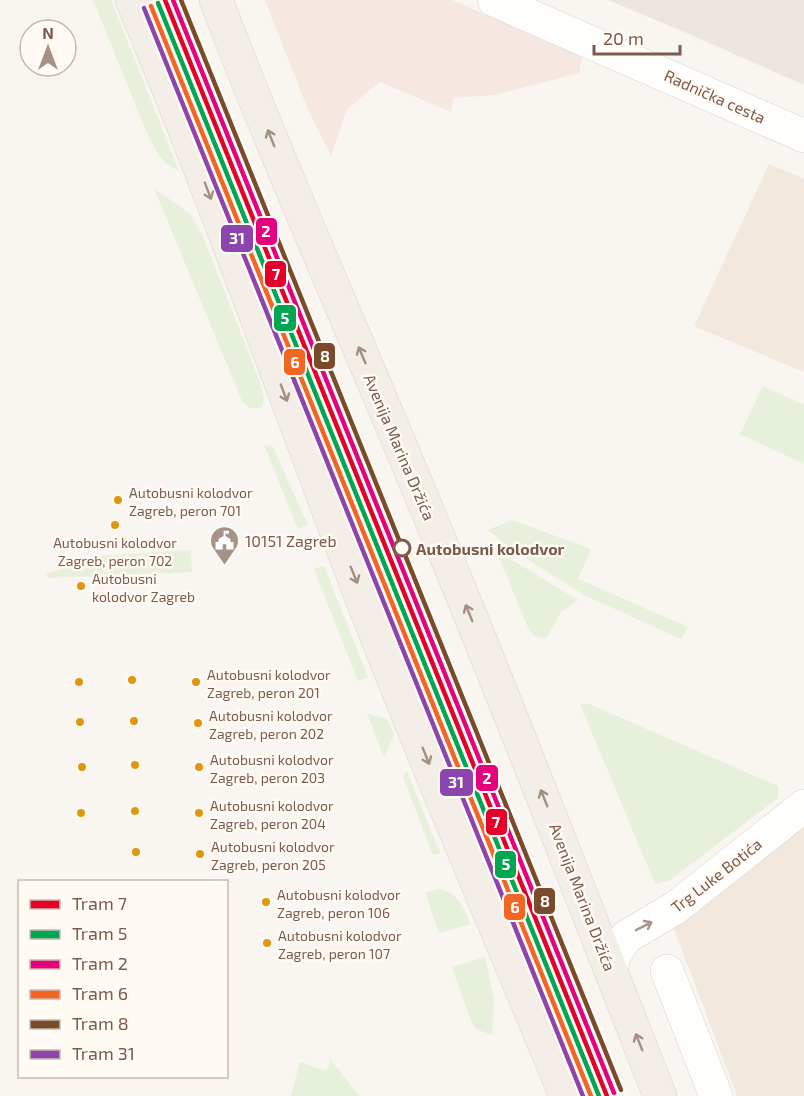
<svg xmlns="http://www.w3.org/2000/svg" width="804" height="1096" font-family="'Exo 2',sans-serif">
<style>
.residential{fill:#f2e8de}
.commercial{fill:#f6e8e1}
.industrial{fill:#ede5e0}
.green{fill:#e7f0db}
.lines{fill:none;stroke-linecap:round;stroke-linejoin:round}
.minor-casing{stroke:#d7d1cb;stroke-width:34}
.major-casing{stroke:#dad1cc;stroke-width:34}
.minor{stroke:#fefefd;stroke-width:33}
.major{stroke:#f3eee8;stroke-width:33}
.tram-1-casing{stroke:#fffaf3;stroke-width:9}
.tram-2-casing{stroke:#fffaf3;stroke-width:9}
.tram-3-casing{stroke:#fffaf3;stroke-width:9}
.tram-4-casing{stroke:#fffaf3;stroke-width:9}
.tram-5-casing{stroke:#fffaf3;stroke-width:9}
.tram-6-casing{stroke:#fffaf3;stroke-width:9}
.tram-1{stroke:#e4002b;stroke-width:4.5}
.tram-2{stroke:#00a651;stroke-width:4.5}
.tram-3{stroke:#e5007d;stroke-width:4.5}
.tram-4{stroke:#f26522;stroke-width:4.5}
.tram-5{stroke:#7a4b2a;stroke-width:4.5}
.tram-6{stroke:#8e44ad;stroke-width:4.5}
.oneway{stroke:#a48f83}
.oneway2{stroke:#a8958b}
.bus-dot{fill:#de970f;stroke:#fffaf3;stroke-width:2}
.stop-dot{fill:#fffaf3;stroke:#7a5c4d;stroke-width:3}
.labels{text-anchor:middle;dominant-baseline:central;stroke-width:5;stroke-linejoin:round;paint-order:stroke}
.bus-label{font-size:14px;fill:#7a5c4d;stroke:#fffaf3;text-anchor:start}
.street-label{font-size:16px;fill:#7a5c4d;stroke:#fffaf3}
.poi-label{font-size:16px;fill:#7a5c4d;stroke:#fffaf3;text-anchor:start}
.stop-label{font-size:16px;font-weight:bold;fill:#7a5c4d;stroke:#fffaf3;text-anchor:start}
.line-badge{stroke:#fffaf3;stroke-width:2}
.badge-label{font-size:16px;text-anchor:middle;font-weight:bold;fill:#fff}
</style>
<rect width="100%" height="100%" fill="#f9f5f0"/>
<path class="residential" d="M769,164L804,179V372L694,326Z
M804,823V1096H737L673,926Z"/>
<path class="commercial" d="M265,0H452L582,55L579,73L495,95L454,98L451,112L380,82L347,109L331,156L308,110Z"/>
<path class="industrial" d="M608,0H804V85L682,31Z"/>
<path class="green" d="M93,0H111L179,171L167,164L159,156L146,131Z
M154,188L190,214L203,236L261,385L264,399L262,408H250L242,401Z
M763,386L804,405V464L740,434Z
M264,445L273,447L308,525L298,529Z
M512,520L591,549L578,579L688,627L681,639L584,595L508,547L488,530Z
M191,550L192,572L49,578L46,574L96,556Z
M504,555L578,600L561,612L546,639L536,637L529,630L499,557Z
M324,566L368,677L358,681L314,569Z
M580,704H589L778,786V798L670,880L655,884Z
M367,713L387,719L394,734L384,758Z
M407,771L440,853L433,855L403,777Z
M439,889C459,894 463,906 470,924L439,933L425,892Z
M485,957L494,999L492,1035L476,1029L472,1023L452,967Z
M328,1056L359,1096H291L300,1062L326,1071L330,1063Z"/>
<g class="lines">
<defs>
<path id="minor" d="M494,0L804,136
M611,970L614,956L626,937L675,908L804,806
M667,971L716,1096"/>
<path id="major" d="M132,0C206,177 271,357 338,536C409,725 489,910 566,1096
M216,0C281,170 356,337 425,505C507,701 582,899 660,1096"/>
</defs>
<use href="#minor" class="minor-casing"/>
<use href="#major" class="major-casing"/>
<use href="#minor" class="minor"/>
<use href="#major" class="major"/>
<defs>
<path id="tram-1" d="M165,0L607,1096"/>
<path id="tram-2" d="M158,3L599,1096"/>
<path id="tram-3" d="M173,0L614,1093"/>
<path id="tram-4" d="M151,6L591,1096"/>
<path id="tram-5" d="M181,0L621,1090"/>
<path id="tram-6" d="M144,8L583,1096"/>
</defs>
<use href="#tram-1" class="tram-1-casing"/>
<use href="#tram-2" class="tram-2-casing"/>
<use href="#tram-3" class="tram-3-casing"/>
<use href="#tram-4" class="tram-4-casing"/>
<use href="#tram-5" class="tram-5-casing"/>
<use href="#tram-6" class="tram-6-casing"/>
<use href="#tram-1" class="tram-1"/>
<use href="#tram-2" class="tram-2"/>
<use href="#tram-3" class="tram-3"/>
<use href="#tram-4" class="tram-4"/>
<use href="#tram-5" class="tram-5"/>
<use href="#tram-6" class="tram-6"/>
</g>
<defs><path id="oneway-shaft" d="M-6 0H5M1.5-3L5.5 0L1.5 3" fill="none" stroke-width="1.6" stroke-linecap="round" stroke-linejoin="round" transform="scale(1.5)"/></defs>
<g class="oneway">
<use href="#oneway-shaft" transform="translate(271 138) rotate(-112)"/>
<use href="#oneway-shaft" transform="translate(208 191) rotate(69)"/>
<use href="#oneway-shaft" transform="translate(362 355) rotate(-113)"/>
<use href="#oneway-shaft" transform="translate(284 393) rotate(69)"/>
<use href="#oneway-shaft" transform="translate(354 575) rotate(68)"/>
<use href="#oneway-shaft" transform="translate(469 613) rotate(-112)"/>
<use href="#oneway-shaft" transform="translate(426 756) rotate(68)"/>
<use href="#oneway-shaft" transform="translate(544 798) rotate(-112)"/>
<use href="#oneway-shaft" transform="translate(639 1042) rotate(-112)"/>
</g>
<use class="oneway2" href="#oneway-shaft" transform="translate(644 926) rotate(-27)"/>
<defs>
<symbol id="civic-pin" viewBox="-11 -11 22 30"><path d="M0 17L-7.5 6A9.5 9.5 0 1 1 7.5 6Z" fill="#a69286" stroke="#fffaf3"/><path d="M-.6-6.5H3V-4.5H.6V-3L4-1V1h2V6H-6V1h2V-1L-.6-3ZM-1.2 2.5V6h2.4V2.5Z" fill="#fff"/></symbol>
</defs>
<g fill-rule="evenodd">
<use href="#civic-pin" x="208" y="524" width="33" height="45"/>
</g>
<g class="bus-dot">
<circle cx="118" cy="500" r="5"/>
<circle cx="115" cy="525" r="5"/>
<circle cx="81" cy="586" r="5"/>
<circle cx="132" cy="680" r="5"/>
<circle cx="79" cy="682" r="5"/>
<circle cx="196" cy="682" r="5"/>
<circle cx="134" cy="721" r="5"/>
<circle cx="80" cy="722" r="5"/>
<circle cx="198" cy="723" r="5"/>
<circle cx="135" cy="765" r="5"/>
<circle cx="82" cy="767" r="5"/>
<circle cx="199" cy="767" r="5"/>
<circle cx="135" cy="811" r="5"/>
<circle cx="81" cy="813" r="5"/>
<circle cx="199" cy="813" r="5"/>
<circle cx="136" cy="852" r="5"/>
<circle cx="200" cy="854" r="5"/>
<circle cx="266" cy="902" r="5"/>
<circle cx="267" cy="943" r="5"/>
</g>
<circle class="stop-dot" cx="402" cy="548" r="8"/>
<g class="labels">
<g class="bus-label">
<text x="129" y="492">Autobusni kolodvor<tspan x="129" dy="18">Zagreb, peron 701</tspan></text>
<text x="115" y="542" text-anchor="middle">Autobusni kolodvor<tspan x="115" dy="18">Zagreb, peron 702</tspan></text>
<text x="92" y="578">Autobusni<tspan x="92" dy="18">kolodvor Zagreb</tspan></text>
<text x="207" y="674">Autobusni kolodvor<tspan x="207" dy="18">Zagreb, peron 201</tspan></text>
<text x="209" y="715">Autobusni kolodvor<tspan x="209" dy="18">Zagreb, peron 202</tspan></text>
<text x="210" y="759">Autobusni kolodvor<tspan x="210" dy="18">Zagreb, peron 203</tspan></text>
<text x="210" y="805">Autobusni kolodvor<tspan x="210" dy="18">Zagreb, peron 204</tspan></text>
<text x="211" y="846">Autobusni kolodvor<tspan x="211" dy="18">Zagreb, peron 205</tspan></text>
<text x="277" y="894">Autobusni kolodvor<tspan x="277" dy="18">Zagreb, peron 106</tspan></text>
<text x="278" y="935">Autobusni kolodvor<tspan x="278" dy="18">Zagreb, peron 107</tspan></text>
</g>
<g class="street-label">
<text transform="translate(715 96) rotate(24)">Radnička cesta</text>
<text transform="translate(400 447) rotate(67)">Avenija Marina Držića</text>
<text transform="translate(716 875) rotate(-38)">Trg Luke Botića</text>
<text transform="translate(583 897) rotate(69)">Avenija Marina Držića</text>
</g>
<g class="poi-label">
<text x="245" y="540">10151 Zagreb</text>
</g>
<g class="stop-label">
<text x="416" y="548">Autobusni kolodvor</text>
</g>
</g>
<g class="line-badge">
<rect x="255" y="217" width="23" height="29" rx="6" fill="#e5007d"/>
<rect x="220" y="224" width="34" height="29" rx="6" fill="#8e44ad"/>
<rect x="264" y="260" width="23" height="28" rx="6" fill="#e4002b"/>
<rect x="273" y="304" width="24" height="28" rx="6" fill="#00a651"/>
<rect x="313" y="342" width="23" height="28" rx="6" fill="#7a4b2a"/>
<rect x="283" y="348" width="23" height="28" rx="6" fill="#f26522"/>
<rect x="475" y="764" width="24" height="28" rx="6" fill="#e5007d"/>
<rect x="439" y="768" width="35" height="29" rx="6" fill="#8e44ad"/>
<rect x="485" y="808" width="23" height="28" rx="6" fill="#e4002b"/>
<rect x="494" y="850" width="23" height="29" rx="6" fill="#00a651"/>
<rect x="533" y="887" width="23" height="28" rx="6" fill="#7a4b2a"/>
<rect x="503" y="893" width="23" height="28" rx="6" fill="#f26522"/>
</g>
<g class="badge-label">
<text x="266" y="237">2</text>
<text x="237" y="244">31</text>
<text x="276" y="280">7</text>
<text x="285" y="324">5</text>
<text x="325" y="362">8</text>
<text x="295" y="368">6</text>
<text x="487" y="784">2</text>
<text x="456" y="788">31</text>
<text x="496" y="828">7</text>
<text x="506" y="870">5</text>
<text x="545" y="907">8</text>
<text x="515" y="913">6</text>
</g>
<rect x="18" y="880" width="210" height="198" fill="#fffaf3" stroke="#cabbb1" stroke-width="1.5"/>
<rect x="30" y="900" width="30" height="9" fill="#e4002b" stroke="#cabbb1" stroke-width="1.5"/>
<text x="72" y="910" font-size="18" fill="#7a5c4d">Tram 7</text>
<rect x="30" y="930" width="30" height="9" fill="#00a651" stroke="#cabbb1" stroke-width="1.5"/>
<text x="72" y="940" font-size="18" fill="#7a5c4d">Tram 5</text>
<rect x="30" y="960" width="30" height="9" fill="#e5007d" stroke="#cabbb1" stroke-width="1.5"/>
<text x="72" y="970" font-size="18" fill="#7a5c4d">Tram 2</text>
<rect x="30" y="990" width="30" height="9" fill="#f26522" stroke="#cabbb1" stroke-width="1.5"/>
<text x="72" y="1000" font-size="18" fill="#7a5c4d">Tram 6</text>
<rect x="30" y="1020" width="30" height="9" fill="#7a4b2a" stroke="#cabbb1" stroke-width="1.5"/>
<text x="72" y="1030" font-size="18" fill="#7a5c4d">Tram 8</text>
<rect x="30" y="1050" width="30" height="9" fill="#8e44ad" stroke="#cabbb1" stroke-width="1.5"/>
<text x="72" y="1060" font-size="18" fill="#7a5c4d">Tram 31</text>
<g transform="translate(48 48)"><circle r="28" fill="#fffaf3" stroke="#cabbb1" stroke-width="1.5"/>
<path d="M0-4.5L10 22L0 15L-10 22Z" fill="#a69286"/>
<text y="-9" font-size="16" font-weight="bold" text-anchor="middle" fill="#7a5c4d">N</text>
</g>
<path d="M594 45v9h86v-9" fill="none" stroke="#7a5c4d" stroke-width="3"/>
<text x="603" y="45" font-size="18" fill="#7a5c4d" stroke="#fffaf3" stroke-width="4.5" paint-order="stroke">20 m</text>
</svg>
